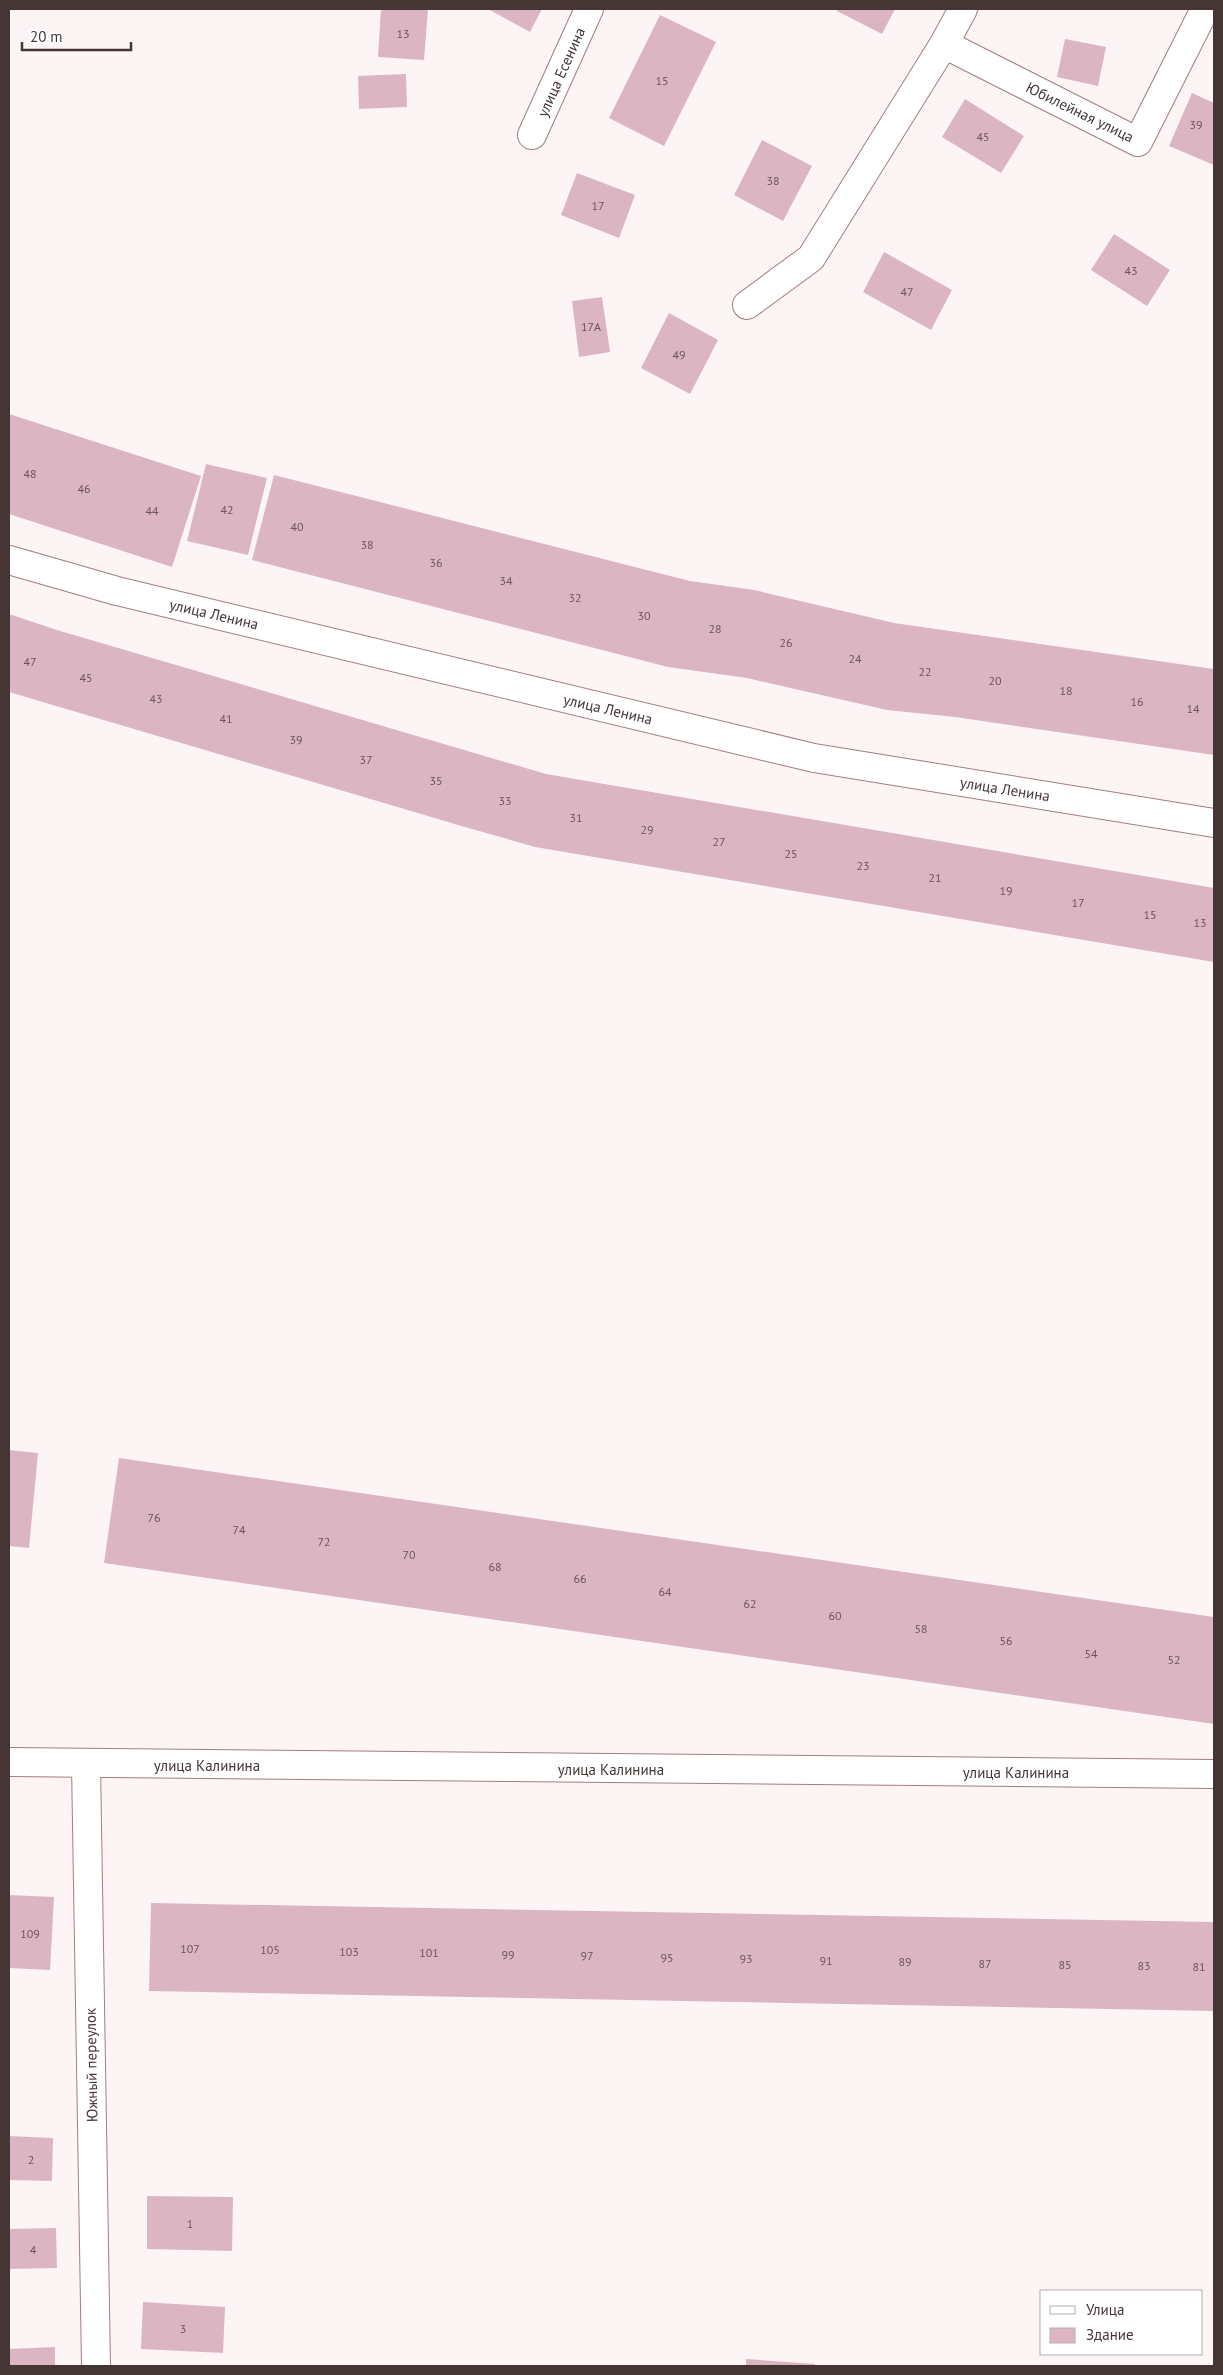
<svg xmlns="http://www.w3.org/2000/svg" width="1223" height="2375" font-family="'PT Sans',sans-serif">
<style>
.building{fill:#dcb5c3}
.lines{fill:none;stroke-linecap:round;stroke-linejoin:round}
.minor-casing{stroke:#a37d7e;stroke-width:30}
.minor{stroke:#fff;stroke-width:28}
.labels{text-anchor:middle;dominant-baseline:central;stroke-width:4;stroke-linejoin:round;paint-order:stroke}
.number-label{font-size:12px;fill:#6b5558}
.street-label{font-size:15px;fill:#453535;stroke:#fff}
</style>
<rect width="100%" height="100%" fill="#fdf5f5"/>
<path class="building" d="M381,9H428L424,60L378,57Z
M488,9H542L530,32Z
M838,9H895L882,34L837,11Z
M660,15L716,42L664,146L609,118Z
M1065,39L1106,47L1098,86L1057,77Z
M406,74L407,107L359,109L358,76Z
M1192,93L1214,103V165L1169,146Z
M965,99L1024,136L1001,173L942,137Z
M762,140L812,166L783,221L734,195Z
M577,173L635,195L619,238L561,215Z
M1114,234L1170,270L1147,306L1091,270Z
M884,252L952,290L931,330L863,292Z
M602,297L610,352L579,357L572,301Z
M669,313L718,340L690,394L641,368Z
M9,414L201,476L172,567L9,514Z
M206,464L267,478L248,555L187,541Z
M274,475L690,581L754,590L894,623L1214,669V755L955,717L887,710L747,678L668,667L252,560Z
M9,614L57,630L546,774L1214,888V962L535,847L465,827L9,692Z
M9,1450L38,1453L29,1548L9,1546Z
M119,1458L1214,1617V1724L104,1563Z
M9,1895L54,1897L50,1970L9,1968Z
M151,1903L1214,1922V2011L149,1991Z
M9,2136L53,2138L52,2181L9,2180Z
M147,2196L233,2197L232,2251L147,2249Z
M56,2228L57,2268L9,2269V2229Z
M143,2302L225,2307L223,2353L141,2349Z
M55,2347V2366H9V2349Z
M746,2359L815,2364V2366H746Z"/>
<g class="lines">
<defs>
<path id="minor" d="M944,44L1138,142L1205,9
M532,135L589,9
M747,305L811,258L944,44L963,9
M9,560L117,591L814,758L1214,823
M9,1762L1214,1774
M86,1764L96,2366"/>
</defs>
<use href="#minor" class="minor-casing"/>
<use href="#minor" class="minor"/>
</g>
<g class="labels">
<g class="number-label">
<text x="403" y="33">13</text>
<text x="662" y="80">15</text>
<text x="1196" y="124">39</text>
<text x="983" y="136">45</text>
<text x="773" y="180">38</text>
<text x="598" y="205">17</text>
<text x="1131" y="270">43</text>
<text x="907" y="291">47</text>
<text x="591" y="326">17А</text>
<text x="679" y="354">49</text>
<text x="30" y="473">48</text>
<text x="84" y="488">46</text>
<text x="227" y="509">42</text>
<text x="152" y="510">44</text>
<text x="297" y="526">40</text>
<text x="367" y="544">38</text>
<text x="436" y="562">36</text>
<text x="506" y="580">34</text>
<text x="575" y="597">32</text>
<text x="644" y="615">30</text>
<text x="715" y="628">28</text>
<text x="786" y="642">26</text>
<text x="855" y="658">24</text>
<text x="30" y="661">47</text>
<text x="925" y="671">22</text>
<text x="86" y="677">45</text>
<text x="995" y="680">20</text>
<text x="1066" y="690">18</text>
<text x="156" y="698">43</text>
<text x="1137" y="701">16</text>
<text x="1193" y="708">14</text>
<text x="226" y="718">41</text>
<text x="296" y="739">39</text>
<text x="366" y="759">37</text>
<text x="436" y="780">35</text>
<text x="505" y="800">33</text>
<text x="576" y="817">31</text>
<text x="647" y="829">29</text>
<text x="719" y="841">27</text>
<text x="791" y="853">25</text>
<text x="863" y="865">23</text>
<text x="935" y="877">21</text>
<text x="1006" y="890">19</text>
<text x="1078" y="902">17</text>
<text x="1150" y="914">15</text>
<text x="1200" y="922">13</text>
<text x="154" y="1517">76</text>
<text x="239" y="1529">74</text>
<text x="324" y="1541">72</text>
<text x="409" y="1554">70</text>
<text x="495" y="1566">68</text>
<text x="580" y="1578">66</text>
<text x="665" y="1591">64</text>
<text x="750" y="1603">62</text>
<text x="835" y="1615">60</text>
<text x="921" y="1628">58</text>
<text x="1006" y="1640">56</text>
<text x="1091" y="1653">54</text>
<text x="1174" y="1659">52</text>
<text x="30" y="1933">109</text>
<text x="190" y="1948">107</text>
<text x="270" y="1949">105</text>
<text x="349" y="1951">103</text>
<text x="429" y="1952">101</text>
<text x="508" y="1954">99</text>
<text x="587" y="1955">97</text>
<text x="667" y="1957">95</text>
<text x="746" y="1958">93</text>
<text x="826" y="1960">91</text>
<text x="905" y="1961">89</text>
<text x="985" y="1963">87</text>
<text x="1065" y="1964">85</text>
<text x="1144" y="1965">83</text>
<text x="1199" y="1966">81</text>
<text x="31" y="2159">2</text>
<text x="190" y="2223">1</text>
<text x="33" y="2249">4</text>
<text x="183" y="2328">3</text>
</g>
<g class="street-label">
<text transform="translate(561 72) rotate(-66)">улица Есенина</text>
<text transform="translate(1080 112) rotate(26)">Юбилейная улица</text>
<text transform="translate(214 614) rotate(13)">улица Ленина</text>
<text transform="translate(608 709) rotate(13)">улица Ленина</text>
<text transform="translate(1005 789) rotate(9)">улица Ленина</text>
<text x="207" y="1765">улица Калинина</text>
<text x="611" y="1769">улица Калинина</text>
<text x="1016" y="1772">улица Калинина</text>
<text transform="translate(91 2065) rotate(-91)">Южный переулок</text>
</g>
</g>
<rect width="1223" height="2375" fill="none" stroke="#453535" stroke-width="20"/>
<rect x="1040" y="2290" width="162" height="65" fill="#ffffff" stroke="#b5aeae"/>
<rect x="1050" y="2306" width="25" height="8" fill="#ffffff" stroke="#b5aeae"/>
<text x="1086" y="2315" font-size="15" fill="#453535">Улица</text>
<rect x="1050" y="2328" width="25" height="15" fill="#dcb5c3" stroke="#b5aeae"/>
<text x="1086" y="2340" font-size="15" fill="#453535">Здание</text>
<path d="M22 42v8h109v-8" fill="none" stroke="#453535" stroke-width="2.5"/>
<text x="30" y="42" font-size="15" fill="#453535" stroke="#ffffff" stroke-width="4" paint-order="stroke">20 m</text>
</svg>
